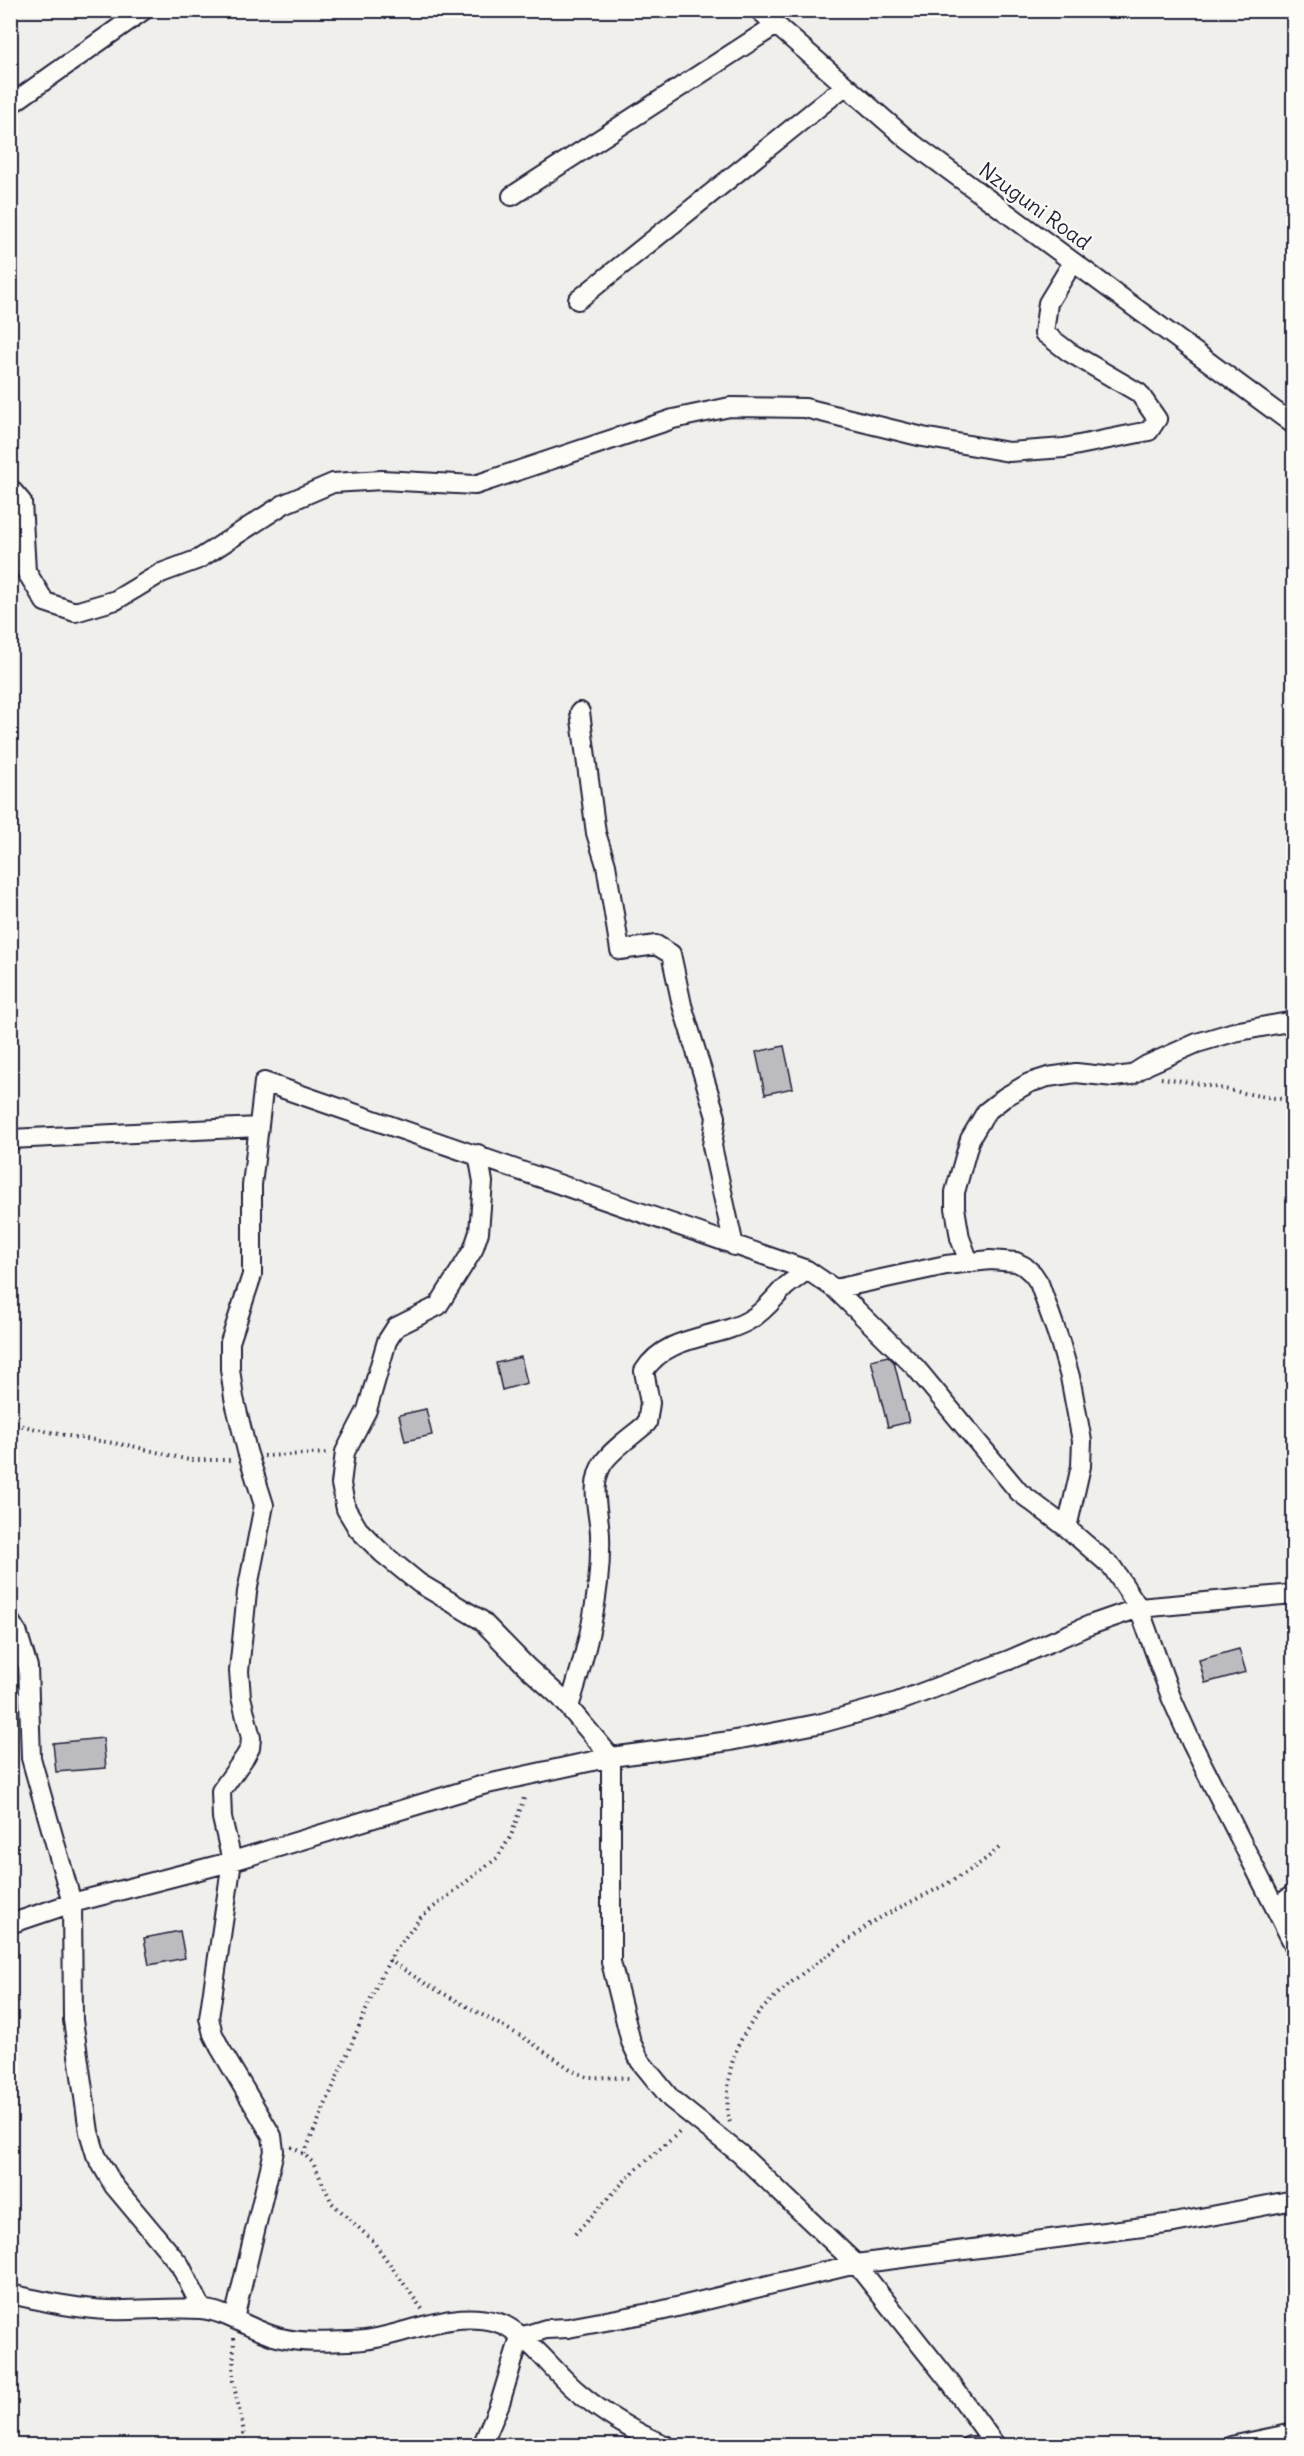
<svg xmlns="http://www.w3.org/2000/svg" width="1304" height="2456" font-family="Delius,sans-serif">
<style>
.building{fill:#bcbcc0;stroke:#22223b;stroke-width:1.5}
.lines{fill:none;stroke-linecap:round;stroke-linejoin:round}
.street-casing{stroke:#22223b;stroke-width:22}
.path{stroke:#22223b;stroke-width:4;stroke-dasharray:1.5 4.5;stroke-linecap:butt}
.street{stroke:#fdfcf7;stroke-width:18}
.labels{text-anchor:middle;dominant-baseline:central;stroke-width:4.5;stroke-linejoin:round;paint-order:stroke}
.street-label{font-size:21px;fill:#22223b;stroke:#fdfcf7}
</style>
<rect width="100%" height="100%" fill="#f0efec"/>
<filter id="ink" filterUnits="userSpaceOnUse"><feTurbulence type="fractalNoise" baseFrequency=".0167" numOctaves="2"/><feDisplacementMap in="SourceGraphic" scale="12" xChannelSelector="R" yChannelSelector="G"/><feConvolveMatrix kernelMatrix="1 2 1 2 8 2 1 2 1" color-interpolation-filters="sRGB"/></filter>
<g filter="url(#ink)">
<path class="building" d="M784,1046L793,1088L765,1094L756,1052Z
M888,1356L894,1362L909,1422L888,1427L871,1360Z
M521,1357L527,1383L502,1390L496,1363Z
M426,1409L432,1435L405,1441L399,1415Z
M1239,1649L1246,1672L1205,1683L1199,1660Z
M103,1738L106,1768L56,1772L53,1743Z
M180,1931L185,1958L149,1965L144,1938Z"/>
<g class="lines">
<defs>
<path id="street" d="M759,10L908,140L1294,425
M10,105L144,10
M512,196L776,25
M578,300L845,86
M10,488L22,502L26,571L45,602L75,612L116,600L161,573L199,559L284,504L333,483L382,480L475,485L673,419L730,407L805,408L923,437L1009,452L1064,448L1149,431L1157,419L1139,393L1069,352L1044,333L1048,303L1073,262
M580,712L596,833L606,865L620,950L656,945L671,954L682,1005L716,1117L712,1146L734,1246
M10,1139L258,1127
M478,1154L483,1182L479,1232L473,1250L438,1306L396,1327L387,1341L367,1410L345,1452L341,1484L346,1509L358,1529L382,1553L419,1583L481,1620L528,1668L560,1697L611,1757V1962L631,2042L640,2061L671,2099L740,2154L856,2264L949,2381L996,2446
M969,1262L960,1238L955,1208V1192L970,1139L986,1112L1005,1097L1029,1083L1048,1077L1076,1073L1114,1077L1131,1075L1147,1065L1197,1043L1234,1032L1294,1021
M835,1289L946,1265L990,1260L1016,1262L1024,1266L1033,1274L1039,1283L1060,1342L1070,1377L1082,1441L1081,1466L1067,1528
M10,1621L18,1634L28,1667L31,1758L72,1903L73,2020L89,2132L96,2155L114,2186L180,2265L202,2309
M569,1707C586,1653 602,1594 600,1535C599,1511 589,1486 603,1463C613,1448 634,1435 647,1423L650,1403L644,1371C668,1333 717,1340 751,1319C765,1311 774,1298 785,1287C792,1281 800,1276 807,1270
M1276,1907L1294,1894
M10,1924L72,1903L226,1863L483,1785L611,1757L730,1741L822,1723L897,1702L1009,1660L1090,1625L1139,1608L1294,1594
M10,2294C43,2301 75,2309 109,2310C139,2311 170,2307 200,2309C228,2311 253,2332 281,2338C302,2343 327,2342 349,2341C398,2341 445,2308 496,2322C524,2329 555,2374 578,2392C605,2415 634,2432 667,2446
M234,2319L274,2151L272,2136L220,2048L213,2034L209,2018L232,1861L222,1818L221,1791L245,1757L250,1748L251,1738L241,1697L239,1671L247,1592L264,1505L247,1451L234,1398L230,1369V1342L252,1275V1185L264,1082L807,1270L835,1289L916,1368L1019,1492L1067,1528L1112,1567L1139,1608L1171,1697L1192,1744L1294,1945
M482,2446L500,2403L520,2337L546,2329L568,2328L660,2311L856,2264L1174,2223L1294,2200
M970,2446L995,2444
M1231,2446L1294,2433"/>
</defs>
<use href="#street" class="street-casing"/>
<path class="path" d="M1161,1078C1206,1083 1249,1097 1294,1100
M10,1423L68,1436L132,1446L189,1460H233
M264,1456L329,1453
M389,1960L426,1984L526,2039L575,2072L588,2077L632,2078
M730,2122C726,2111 728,2101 728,2090C731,2019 789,1983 842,1945C852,1938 861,1930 871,1923C917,1896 961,1883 1001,1846
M291,2147L304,2154L313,2163L332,2203L373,2241L422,2309
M304,2154L379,1980L394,1952L421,1917L497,1858L511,1836L525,1795
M575,2234L629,2176L682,2130
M234,2338L233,2381L247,2446"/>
<use href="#street" class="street"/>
</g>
</g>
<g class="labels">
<g class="street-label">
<text transform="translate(1035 206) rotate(36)">Nzuguni Road</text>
</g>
</g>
<rect width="1304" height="2456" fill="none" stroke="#fdfcf7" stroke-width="36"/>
<rect x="18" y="18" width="1268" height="2420" fill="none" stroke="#22223b" stroke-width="2" filter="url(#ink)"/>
</svg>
